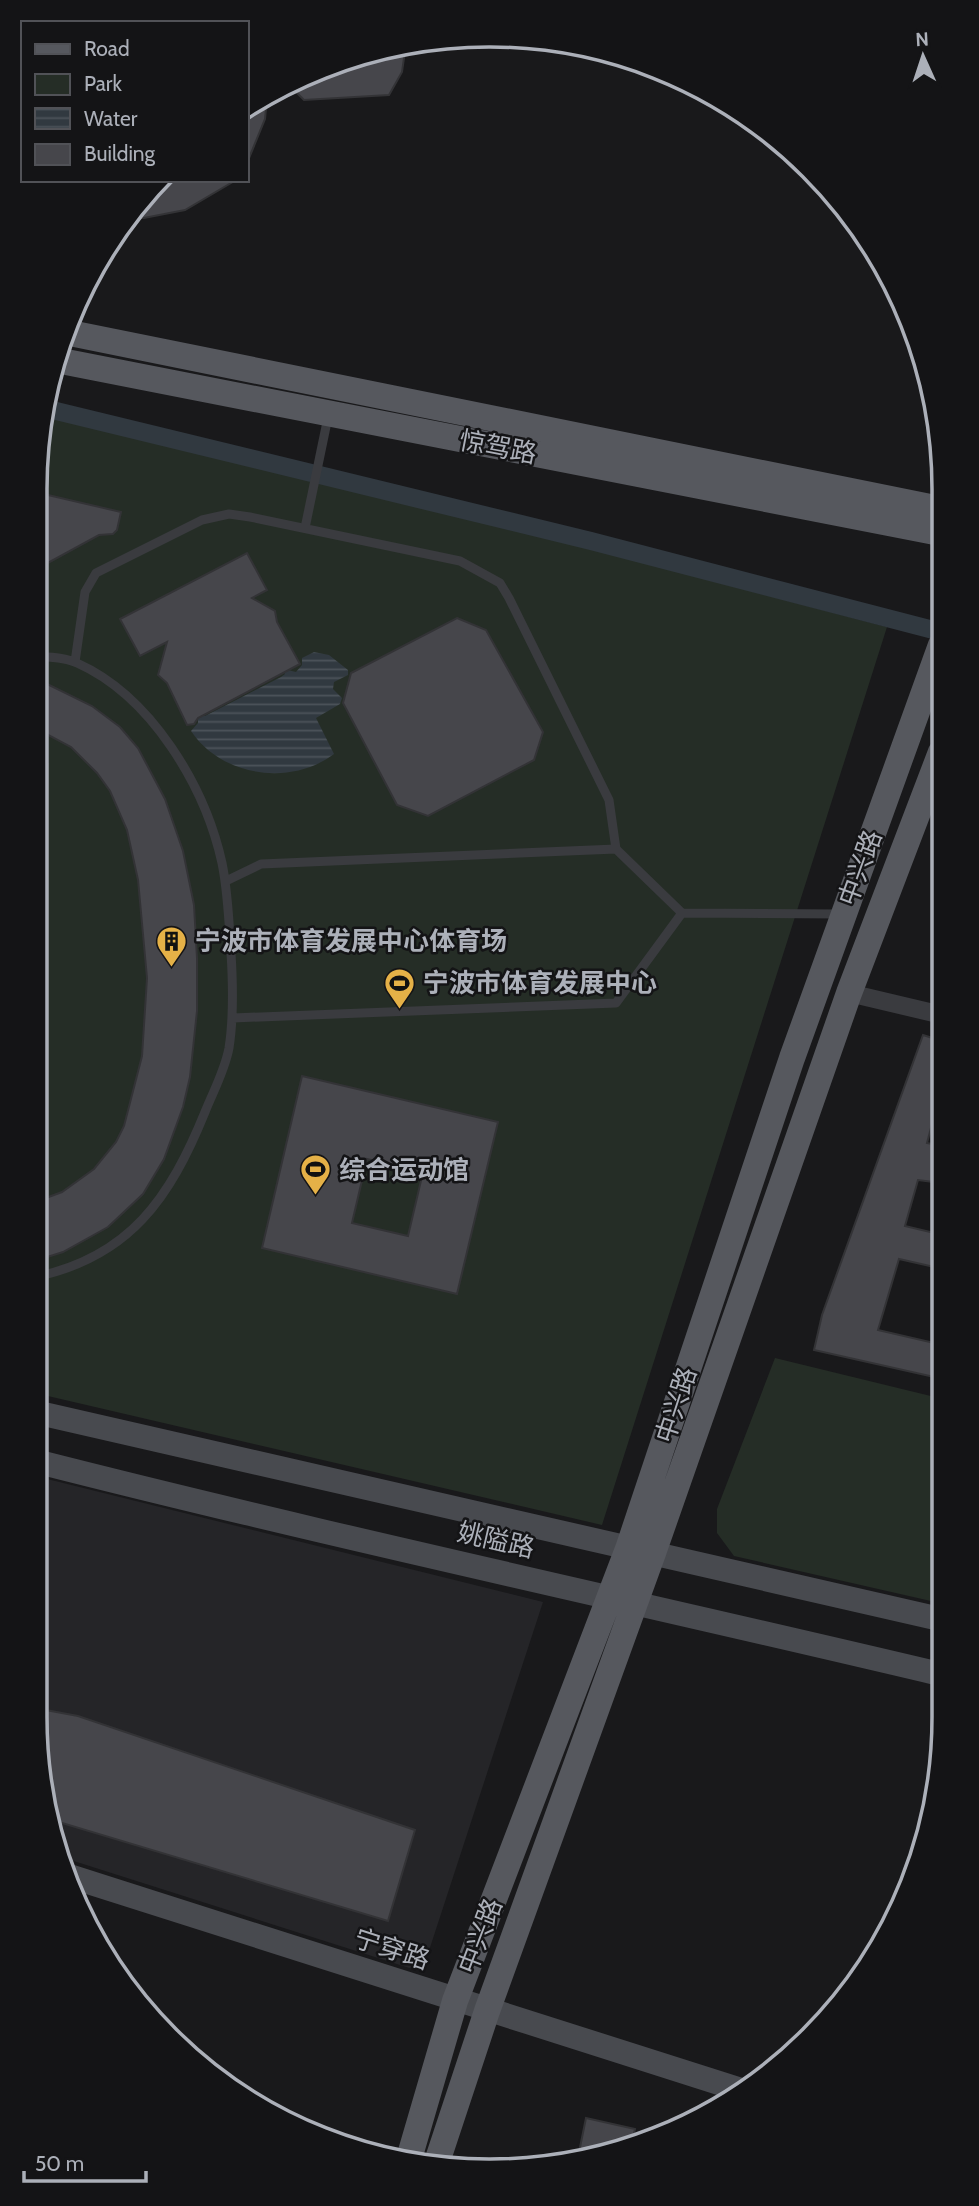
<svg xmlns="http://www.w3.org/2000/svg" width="979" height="2206" font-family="Cabin,'Noto Sans SC',sans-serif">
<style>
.built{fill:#252528}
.green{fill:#252d26}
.water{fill:url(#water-rules)}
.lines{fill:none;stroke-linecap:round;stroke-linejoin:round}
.canal{stroke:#313940;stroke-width:18}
.building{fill:#46464b;stroke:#333336;stroke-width:2;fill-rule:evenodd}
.lane{stroke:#3a3b3f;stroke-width:9}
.street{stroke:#3a3b3f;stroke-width:18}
.secondary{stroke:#484a4f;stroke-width:24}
.primary{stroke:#56585e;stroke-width:26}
.labels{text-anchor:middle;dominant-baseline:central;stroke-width:5;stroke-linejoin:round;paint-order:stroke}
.street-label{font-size:26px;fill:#acb0b9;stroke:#141416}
.poi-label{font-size:26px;font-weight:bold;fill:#acb0b9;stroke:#141416;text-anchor:start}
.rim{fill:none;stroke:#acb0b9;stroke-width:3.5}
</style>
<defs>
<pattern id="water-rules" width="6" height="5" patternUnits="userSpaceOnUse" patternTransform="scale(1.75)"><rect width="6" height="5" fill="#313940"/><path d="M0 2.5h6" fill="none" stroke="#4c535a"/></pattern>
</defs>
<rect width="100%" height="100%" fill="#19191b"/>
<path class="built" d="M35,1476L543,1602L422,1972L58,1856L35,1716Z"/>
<path class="green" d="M49,405L887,627L602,1525L35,1393V489Z
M775,1358L943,1399L944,1604L734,1556L717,1533V1509Z"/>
<path class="water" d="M314,652L329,655L348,670V675L334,682L333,689L342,698L340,704L316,718L334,754C290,787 221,776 191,731L198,723V713L205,716L281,677L285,674L283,669L296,672L302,665V658Z"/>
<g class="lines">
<path class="canal" d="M48,409L591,541L941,632"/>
</g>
<path class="building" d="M405,51L402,72L389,95L304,100L287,83Z
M267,98L265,119L247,163V114Z
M160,180H236L185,210L144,218L132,217L148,190Z
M35,492L121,512L117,530L113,534L99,535L35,570Z
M247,553L267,590L252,598L275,611L277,622L300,664L198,718L194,724L187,725L167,683L158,675L167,642L140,656L120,619Z
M457,618L486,630L543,732L534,760L428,816L397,805L343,703L351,673Z
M35,678L92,706L120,727L138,748L165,799L183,851L194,905L197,958V1011L190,1077L183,1107L164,1159L143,1194L108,1227L63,1252L35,1261V1202L62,1192L94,1169L116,1142L124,1126L142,1056L147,978L138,880L127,830L110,791L97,773L71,747L35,728Z
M923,1035L942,1041V1087L927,1143L942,1146V1183L918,1180L905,1226L943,1235V1269L899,1259L878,1330L943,1345V1379L814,1350L822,1315Z
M302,1076L498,1122L457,1294L262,1248ZM367,1159L423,1172L408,1236L352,1223Z
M35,1708L78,1716L415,1830L388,1921L52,1820Z
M586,2118L635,2129L632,2142L577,2162Z"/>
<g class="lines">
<path class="lane" d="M305,528L328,417
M75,662L85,592L96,573L202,520L229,514L250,517L460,561L500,583L509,598L609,800L616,849
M226,881L261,864L616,849L682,913L841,914
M233,1018L616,1003L682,913
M35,1277C130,1257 170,1198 205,1112C213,1092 225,1070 229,1048C234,1016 233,985 231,953C229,923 228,892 222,863C205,786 151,696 77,663C65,657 48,657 35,656"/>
<path class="street" d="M849,993L942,1015"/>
<path class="secondary" d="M35,1412L944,1620
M35,1461C337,1538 641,1603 944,1675
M66,1875L741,2090"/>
<path class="primary" d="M65,332L940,509
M56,360L940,533
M408,2162L455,2001L628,1549L792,1058L941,645
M437,2162L487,2011L653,1553L849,993L941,752"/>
</g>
<defs>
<symbol id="building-pin" viewBox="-11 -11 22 30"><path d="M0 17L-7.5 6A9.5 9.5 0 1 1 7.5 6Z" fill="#e5b147" stroke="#141416"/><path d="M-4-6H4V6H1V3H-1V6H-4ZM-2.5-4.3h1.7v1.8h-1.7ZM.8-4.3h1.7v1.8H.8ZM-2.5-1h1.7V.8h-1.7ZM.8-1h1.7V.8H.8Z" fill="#111"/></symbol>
<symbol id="stadium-pin" viewBox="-11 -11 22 30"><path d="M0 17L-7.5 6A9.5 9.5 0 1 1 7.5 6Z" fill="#e5b147" stroke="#141416"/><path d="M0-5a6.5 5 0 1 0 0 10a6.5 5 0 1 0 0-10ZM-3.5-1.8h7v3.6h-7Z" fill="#111"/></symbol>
</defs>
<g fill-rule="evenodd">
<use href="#building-pin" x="154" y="924" width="35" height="47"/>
<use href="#stadium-pin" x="382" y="966" width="35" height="47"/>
<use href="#stadium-pin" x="298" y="1152" width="35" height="47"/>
</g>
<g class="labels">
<g class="street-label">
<text transform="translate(498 447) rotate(11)">惊驾路</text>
<text transform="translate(860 868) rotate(-70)">中兴路</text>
<text transform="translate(676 1405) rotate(-72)">中兴路</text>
<text transform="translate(496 1540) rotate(13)">姚隘路</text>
<text transform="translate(480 1936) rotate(-69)">中兴路</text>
<text transform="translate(392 1949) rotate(18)">宁穿路</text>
</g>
<g class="poi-label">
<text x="195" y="941">宁波市体育发展中心体育场</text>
<text x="423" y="983">宁波市体育发展中心</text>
<text x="339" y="1170">综合运动馆</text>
</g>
</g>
<path d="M0 0H979V2206H0ZM489 47H490A442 442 0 0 1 932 489V1717A442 442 0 0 1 490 2159H489A442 442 0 0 1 47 1717V489A442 442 0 0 1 489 47Z" fill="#141416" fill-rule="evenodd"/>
<path class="rim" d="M489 47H490A442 442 0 0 1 932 489V1717A442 442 0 0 1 490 2159H489A442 442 0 0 1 47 1717V489A442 442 0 0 1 489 47Z"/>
<rect x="21" y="21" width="228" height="161" fill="#141416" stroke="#515257" stroke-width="2"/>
<rect x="35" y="44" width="35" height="10" fill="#56585e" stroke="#515257" stroke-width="2"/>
<text x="84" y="56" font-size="21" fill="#acb0b9">Road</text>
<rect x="35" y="74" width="35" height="21" fill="#252d26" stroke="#515257" stroke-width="2"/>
<text x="84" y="91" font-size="21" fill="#acb0b9">Park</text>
<rect x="35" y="108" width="35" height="21" fill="url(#water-rules)" stroke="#515257" stroke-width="2"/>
<text x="84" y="126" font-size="21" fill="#acb0b9">Water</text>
<rect x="35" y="144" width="35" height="21" fill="#46464b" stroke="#515257" stroke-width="2"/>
<text x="84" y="161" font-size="21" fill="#acb0b9">Building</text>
<g transform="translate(923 56) rotate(357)" stroke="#141416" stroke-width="5" paint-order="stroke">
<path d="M0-5L12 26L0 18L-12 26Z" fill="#acb0b9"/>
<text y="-10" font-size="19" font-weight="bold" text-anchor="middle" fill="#acb0b9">N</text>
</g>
<path d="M24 2171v10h122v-10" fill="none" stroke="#acb0b9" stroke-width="3.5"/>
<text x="35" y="2171" font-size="21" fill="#acb0b9" stroke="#141416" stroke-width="5" paint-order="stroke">50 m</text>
</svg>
